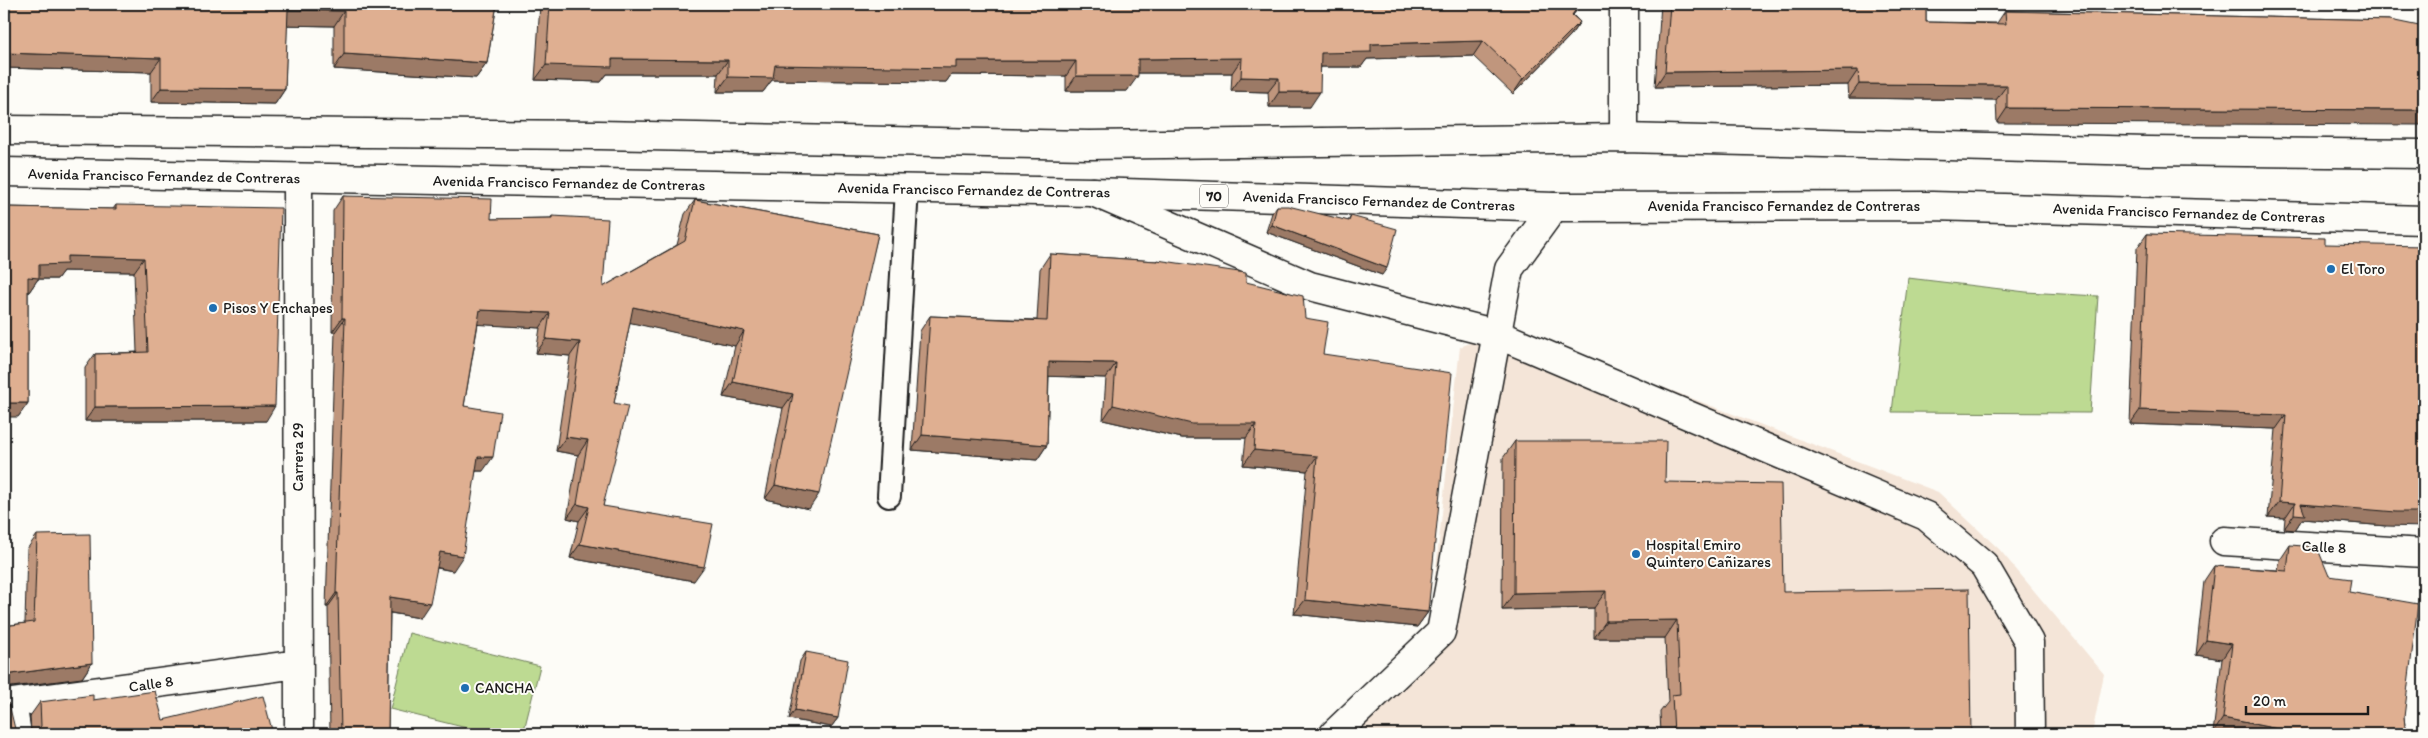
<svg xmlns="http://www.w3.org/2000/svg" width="2428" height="738" font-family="Itim,sans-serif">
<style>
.built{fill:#f4e5d8}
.green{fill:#bdda92;stroke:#6c7b57}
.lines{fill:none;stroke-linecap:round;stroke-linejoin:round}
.service-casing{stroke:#1c1c1c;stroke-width:26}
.minor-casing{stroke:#1c1c1c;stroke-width:31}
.primary-casing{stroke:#1c1c1c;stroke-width:31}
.service{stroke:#fdfcf7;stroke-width:22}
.minor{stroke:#fdfcf7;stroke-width:28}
.primary{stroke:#fdfcf7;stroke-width:28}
.wall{fill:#c0967d;stroke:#1c1c1c}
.shaded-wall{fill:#9c7a66;stroke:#1c1c1c}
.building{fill:#dfaf91;stroke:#1c1c1c}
.poi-dot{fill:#1f6fb2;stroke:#fdfcf7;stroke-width:2}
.labels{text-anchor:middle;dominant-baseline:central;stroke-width:4;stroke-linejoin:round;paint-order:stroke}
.shield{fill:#fdfcf7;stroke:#605f5e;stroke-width:1}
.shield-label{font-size:14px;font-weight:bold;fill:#1c1c1c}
.street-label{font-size:15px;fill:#1c1c1c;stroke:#fdfcf7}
.poi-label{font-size:15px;fill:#1c1c1c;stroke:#fdfcf7;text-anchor:start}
</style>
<rect width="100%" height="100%" fill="#fdfcf7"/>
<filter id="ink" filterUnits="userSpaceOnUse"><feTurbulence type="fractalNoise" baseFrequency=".02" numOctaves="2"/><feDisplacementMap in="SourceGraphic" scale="10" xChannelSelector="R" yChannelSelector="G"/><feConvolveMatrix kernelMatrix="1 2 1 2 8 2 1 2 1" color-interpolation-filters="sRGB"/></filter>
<g filter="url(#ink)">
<path class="built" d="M1507,328L1938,492L1999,549L2104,674L2092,734H1313L1430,624L1460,347Z"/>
<path class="green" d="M1908,278L2026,292L2098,296L2090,413L1892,412Z
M409,633L540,666L523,734H491L390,709Z"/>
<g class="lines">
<defs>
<path id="service" d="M889,496L907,189"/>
<path id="minor" d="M1624,138V4
M298,179L299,734
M1093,192L1310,286L1497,334L1926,516L1984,565L2029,642L2030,734
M2224,541L2424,553
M12,703L17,734
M4,704L298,664
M1334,734L1441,632L1509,269L1554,207
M2409,734L2424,617"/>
<path id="primary" d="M4,130L599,135L1089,145L1624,138L2147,151L2424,154
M4,172L1093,192L1554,207L1932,206L2424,220"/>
</defs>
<use href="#service" class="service-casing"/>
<use href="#minor" class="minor-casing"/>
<use href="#primary" class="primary-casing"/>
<use href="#service" class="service"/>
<use href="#minor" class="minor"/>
<use href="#primary" class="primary"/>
</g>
<path class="wall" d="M4,4H497L487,63L476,78L334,69V26L287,25L285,89L275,104L151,102V72L4,68Z
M540,4H1582L1573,15L1580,22L1570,36L1513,94L1473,56L1367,59L1361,67H1321L1310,107H1269L1268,92L1231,91L1232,73H1138L1127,91H1066V76L951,75L946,82L772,80L763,92H717L718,74H607L601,82L535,80Z
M1661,4H1926V22L1997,23L2005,11L2390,20L1997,123L1996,100L1849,98L1848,85L1655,87Z
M343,196L491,219L551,218L552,216L603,287L677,245L685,214L695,200L878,234L809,509L765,499L783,408L723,397L735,346L630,322L614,403L603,506L694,581L570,558L579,521L567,518L578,455L556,451L570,356L536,353L540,328L478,324L464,406L483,471H476L453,571L437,568L420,618L390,613L388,733L486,734H330L328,607H326L335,332H332L333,211Z
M116,205L266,421H85V368L95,354L137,352L134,272L63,271L57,279H38L29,292H28V403L18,417L4,207L113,209Z
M1277,206L1348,221L1351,216L1382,275L1266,232L1272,213Z
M2147,234L2325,244L2386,526L2302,519L2295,530L2284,529L2285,518L2268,517L2276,429L2130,424L2137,248Z
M1050,254L1156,261L1157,260L1246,282L1305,318L1323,354L1428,612L1417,627L1294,614L1307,471L1243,465L1246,438H1182L1103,420L1106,378L1049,376L1047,445L1037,460L912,450L920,331L930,316L1037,320L1040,269Z
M1515,441L1665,482L1783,592L1971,734H1661L1660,712L1668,702L1665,638H1594V608L1502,610L1503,458Z
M37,535L92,663L82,678L4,688V626L25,623L27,549Z
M2290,545L2349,592L2404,717L2405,726L2409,731L2416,734H2219L2213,733L2222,659L2196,655L2204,581L2214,566L2278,570L2280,560Z
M806,652L838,718L831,727L789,719L800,661Z
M93,700L163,720L31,734L30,716L40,702Z"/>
<path class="shaded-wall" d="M1580,4H1582L1561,29L1572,15Z
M288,10L344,11L334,26L277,25Z
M1580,22L1570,36L1513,94L1523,79Z
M1483,41L1473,56L1367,59L1361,67H1311L1321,53L1371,44Z
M4,53L161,58L151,72L4,68Z
M344,54L487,63L476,78L334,69Z
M1242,58L1232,73H1127L1138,59Z
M612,59L728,60L718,74H607L601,82L535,80L546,65Z
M956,61H1076L1066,76L951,75L946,82L772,80L763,92H717L728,77L775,65Z
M1858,70L1848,85L1655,87L1665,72Z
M1076,76H1138L1127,91H1066Z
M1241,77L1279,78L1268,92L1231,91Z
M1859,84L2007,85L1996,100L1849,98Z
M161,88L285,89L275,104L151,102Z
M1279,92H1320L1310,107H1269Z
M2007,108L2424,110V125L1997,123Z
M1272,225L1387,268L1382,275L1266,232Z
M67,256L144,258L134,272L63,271L57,279H38L29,292L18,291L28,277L39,265Z
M633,307L744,331L735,346L623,321Z
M480,310L550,313L540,328L470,324Z
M342,318H345L335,332H332Z
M546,339L580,342L570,356L536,353Z
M1049,362L1116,363L1106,378L1039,376Z
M733,382L793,394L783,408L723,397Z
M4,403H28L18,417H4Z
M1113,405L1256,424L1246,438H1182L1103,420Z
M275,406L266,421H85L95,407Z
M2140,410L2286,415L2276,429L2130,424Z
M922,435L1047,445L1037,460L912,450Z
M566,437L588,440L578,455L556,451Z
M1254,450L1317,456L1307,471L1243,465Z
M478,457H493L483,471H468Z
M775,485L819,494L809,509L765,499Z
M2279,502L2295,503L2285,518L2268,517Z
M577,504L589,507L579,521L567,518Z
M2301,504L2424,512V527L2386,526L2302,519L2295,530L2284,529Z
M580,544L704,567L694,581L570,558Z
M440,552L463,556L453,571L430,566Z
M1606,591L1594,608L1502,610L1514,593Z
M336,593H338L328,607H326Z
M390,597L430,603L420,618L380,611Z
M1305,600L1428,612L1417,627L1294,614Z
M1677,620L1665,638H1594L1606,621Z
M2206,640L2232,644L2222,659L2196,655Z
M92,663L82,678L4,688V678L12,674Z
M795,710L838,718L831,727L789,719Z
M2223,718L2288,731L2286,734H2219L2213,733Z"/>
<path class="building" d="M4,4H497L487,63L344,54V11L288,10L285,89L161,88V58L4,53Z
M550,4H1580L1572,15L1580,22L1523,79L1483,41L1371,44V52L1321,53L1320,92H1279V78L1241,77L1242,58L1138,59V76H1076V61H956V68L775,65L773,78L728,77V60L612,59V67L546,65Z
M1670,4H1926V22L2006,24L2005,11L2390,20L2424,27V110L2007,108V85L1859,84L1858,70L1665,72Z
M343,196L492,199L491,219L552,218V216L608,219L603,287L685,241L695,200L878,234L819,494L775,485L793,394L733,382L744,331L633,307L614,403L628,406L603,506L713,524L704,567L580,544L589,507L577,504L588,440L566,437L580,342L546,339L550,313L480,310L464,406L500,412L493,457H478L463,556L440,552L430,603L390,597L388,733L486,734H341L338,593H336L345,318H342Z
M116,205L281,208L275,406L95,407V354L148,352L144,258L67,256V264L39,265V278L28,277V403H4V207L116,209Z
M1277,206H1288L1349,221L1351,216L1397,229L1387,268L1272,225Z
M2147,234L2325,238V244L2424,246V512H2396L2301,504L2305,515L2294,514L2295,503L2279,502L2286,415L2140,410Z
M1050,254L1157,261V260L1246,273V282L1303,296L1305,318L1328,322L1323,354L1452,373L1428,612L1305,600L1317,456L1254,450L1256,424H1192L1113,405L1116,363L1049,362L1047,445L922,435L930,316L1047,321Z
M1515,441H1666L1665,482L1781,484L1783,592L1969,589L1971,734H1674L1672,695L1680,694L1677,620L1606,621V591L1514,593Z
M90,534L92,663L12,674L4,678V626L34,622L37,535Z
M2290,545L2317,547L2329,576L2351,579L2349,592L2418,604L2404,717L2405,726L2409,731L2416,734H2288V731L2223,718L2232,644L2206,640L2214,566L2287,571Z
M806,652L848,660L838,718L795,710Z
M155,691L163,720L263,696L273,734H32L36,732L41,726L40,702L93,695V700Z
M4,701L9,704L15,729L22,734H4Z"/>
</g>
<g class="poi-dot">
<circle cx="2331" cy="269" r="5"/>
<circle cx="213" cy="308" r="5"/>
<circle cx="1636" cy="554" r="5"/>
<circle cx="465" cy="688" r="5"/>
</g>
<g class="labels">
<rect class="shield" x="1200" y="184.5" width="28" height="23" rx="4"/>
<g class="shield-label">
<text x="1214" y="196">70</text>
</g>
<g class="street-label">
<text transform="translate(164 176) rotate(1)">Avenida Francisco Fernandez de Contreras</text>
<text transform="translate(569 183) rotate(1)">Avenida Francisco Fernandez de Contreras</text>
<text transform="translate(974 190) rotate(1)">Avenida Francisco Fernandez de Contreras</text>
<text transform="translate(1379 201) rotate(2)">Avenida Francisco Fernandez de Contreras</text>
<text x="1784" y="206">Avenida Francisco Fernandez de Contreras</text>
<text transform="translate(2189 213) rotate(2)">Avenida Francisco Fernandez de Contreras</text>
<text transform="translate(298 457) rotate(-90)">Carrera 29</text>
<text transform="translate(2324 547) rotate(3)">Calle 8</text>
<text transform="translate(151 684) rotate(-8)">Calle 8</text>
</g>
<g class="poi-label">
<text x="2341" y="269">El Toro</text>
<text x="223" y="308">Pisos Y Enchapes</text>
<text x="1646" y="545">Hospital Emiro<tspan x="1646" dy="17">Quintero Cañizares</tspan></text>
<text x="475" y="688">CANCHA</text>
</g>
</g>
<rect width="2428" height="738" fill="none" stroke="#fdfcf7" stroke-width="20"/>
<rect x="10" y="10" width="2408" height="718" fill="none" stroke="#1c1c1c" stroke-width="2" filter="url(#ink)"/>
<path d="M2246 706v8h122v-8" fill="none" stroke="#1c1c1c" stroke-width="2.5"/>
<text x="2253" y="706" font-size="15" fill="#1c1c1c" stroke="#fdfcf7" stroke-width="4" paint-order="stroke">20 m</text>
</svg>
